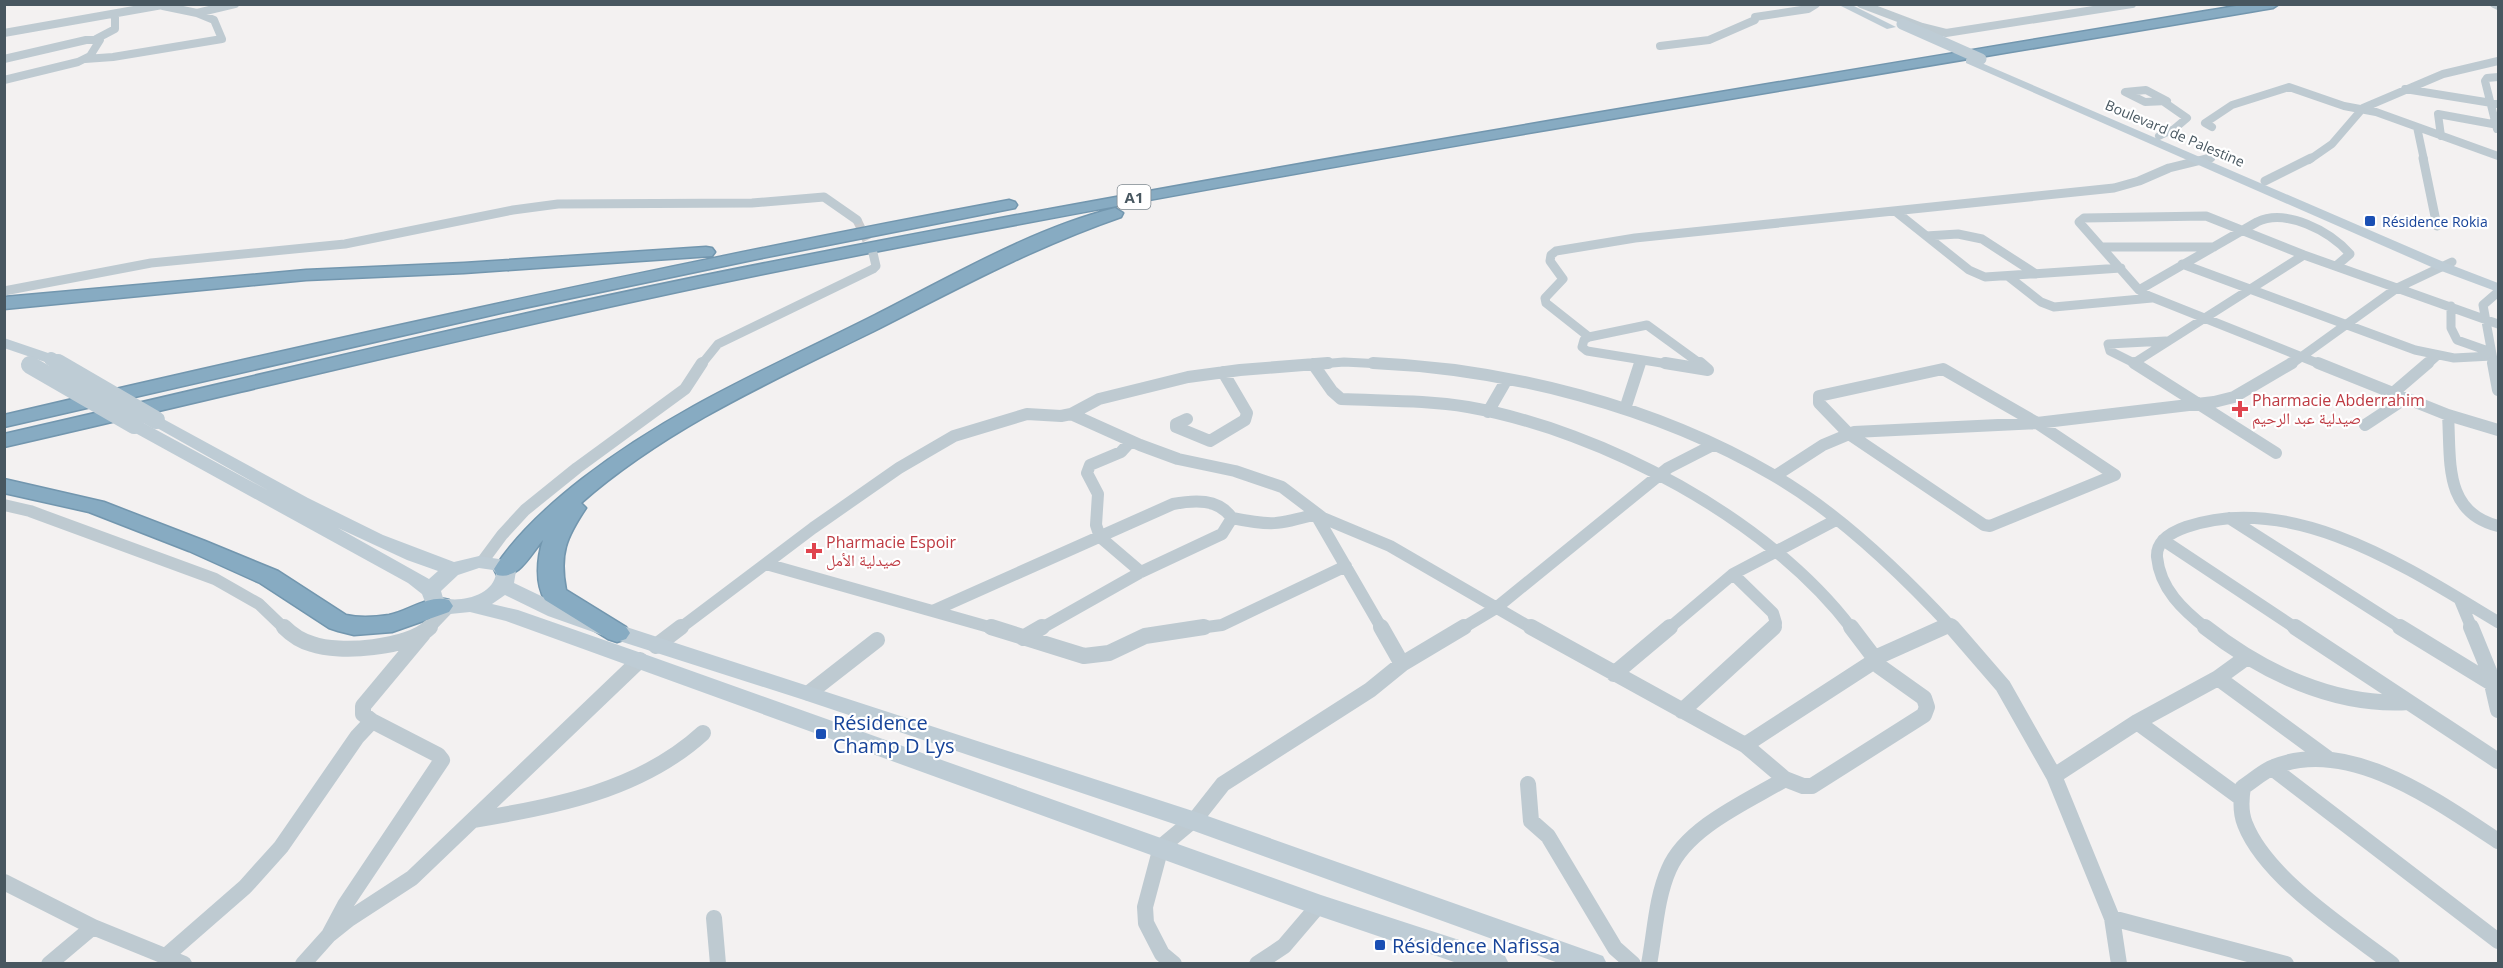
<svg xmlns="http://www.w3.org/2000/svg" width="2503" height="968" font-family="'Open Sans','Noto Naskh Arabic',sans-serif">
<style>
.lines{fill:none;stroke-linecap:round;stroke-linejoin:round}
.street-tunnel{stroke:#c8cacd;stroke-width:9;stroke-dasharray:9 4.5;stroke-linecap:butt}
.highway-casing{stroke:#7296ae;stroke-width:3}
.street-far3{stroke:#becad1;stroke-width:8}
.street-far2{stroke:#becad1;stroke-width:9}
.street-far1{stroke:#becad1;stroke-width:12}
.street{stroke:#becad1;stroke-width:16}
.secondary{fill:#beccd5;fill-rule:evenodd}
.highway{fill:#87abc2;fill-rule:evenodd}
.secondary-bridge-far2{stroke:#beccd5;stroke-width:11}
.secondary-bridge-far1{stroke:#beccd5;stroke-width:14}
.secondary-bridge{stroke:#beccd5;stroke-width:18}
.transit-dot{fill:#1a4fb4;stroke:#fff;stroke-width:2}
.health-dot{fill:#e0444e;stroke:#fff;stroke-width:2}
.labels{text-anchor:middle;dominant-baseline:central;stroke-width:4.5;stroke-linejoin:round;paint-order:stroke}
.far-street-label{font-size:14px;fill:#485760;stroke:#fff}
.far-transit-label{font-size:14px;fill:#164399;stroke:#fff;text-anchor:start}
.shield{fill:#fff;stroke:#7f8990;stroke-width:1.5}
.shield-label{font-size:15px;font-weight:bold;fill:#485760}
.health-label{font-size:16px;fill:#be3a42;stroke:#fff;text-anchor:start}
.near-transit-label{font-size:20px;fill:#164399;stroke:#fff;text-anchor:start}
</style>
<rect width="100%" height="100%" fill="#f3f1f1"/>
<g class="lines">
<path class="street-tunnel" d="M857,220L873,253"/>
<defs>
<path id="highway" d="M2248,4H2279L2273,8C1769,93 1264,173 763,274C509,326 257,389 4,447V434C258,376 511,313 766,263C1258,166 1754,87 2248,4Z
M1009,200L1015,202L1017,205L1015,208L757,259L505,312L4,427V415C338,337 672,263 1009,200Z
M1115,208L1123,213L1121,217C1034,247 955,290 874,331C772,381 668,427 581,503L586,508C566,538 559,554 566,590L626,627L630,633L626,639L617,642L608,639L545,600C535,584 537,558 543,540C530,555 519,580 497,575L494,569C516,534 550,504 582,479C675,407 772,367 875,315C950,277 1034,228 1115,208Z
M706,247L712,248L715,252L712,256L464,273L306,280L4,309V297L306,270L464,263Z
M4,479L104,502L205,541L278,571L346,615C359,618 376,617 389,615C409,611 429,594 449,600L453,606L449,612L392,632L354,635L338,631L329,628L260,583L189,551L89,512L4,493Z"/>
</defs>
<use href="#highway" class="highway-casing"/>
<path class="street-far3" d="M1861,4L1922,27L1946,33L2132,4
M2494,4L2498,6
M197,13L235,4
M4,33L168,4
M96,39L115,29V14
M1660,46L1709,40L1755,20V17L1808,9L1816,4
M4,59L86,40H100L90,56L78,62L4,80
M85,59L113,57L222,39L214,20L197,13L163,6
M2405,89L2498,104
M2146,90L2167,101L2145,102L2125,92Z
M2212,127L2205,123L2232,105L2289,87L2344,106L2376,112L2498,156
M2417,127L2424,160
M2497,129L2485,81L2487,78L2498,77
M2159,136L2174,129L2187,118L2164,102
M2441,136L2438,114L2498,125
M2203,160L2211,158
M2309,160L2332,144L2363,108L2443,74L2498,61"/>
<path class="street-far2" d="M2423,158L2437,226
M2265,181L2311,158
M1895,211L1969,270L1985,277L2121,268
M1926,236L1958,234L1982,239L2036,274
M2101,247H2214
M2182,264L2415,350L2454,358L2492,356
M2009,277L2041,302L2054,307L2152,298
M2139,290L2257,222C2286,208 2330,231 2350,254L2336,266
M4,291L151,263L345,244L513,210L558,204L752,203L824,197L857,220
M2451,306V328L2457,340L2491,352
M1589,337L1546,303L1545,298L1563,279L1550,261L1551,255L1556,251L1635,238L2114,188L2139,181L2169,168L2210,158
M2134,363L2110,351L2108,344L2166,341
M701,365L718,344L873,269L876,266L873,253
M1309,365L1344,362L1402,365
M1640,365L1641,361
M1674,365L1587,351L1582,347L1584,340L1589,337L1647,325L1702,365
M2137,365L2134,363L2304,255
M2290,365L2397,288L2452,262
M2322,365L2149,296L2139,290L2079,222L2084,218L2206,216L2304,255L2498,324
M2427,365L2437,356
M2494,365L2483,305L2498,292"/>
<path class="street-far1" d="M1373,363C1509,369 1655,406 1773,475C1839,513 1902,574 1953,629
M1665,363L1708,370L1700,363
M2134,363L2276,453
M2318,363L2448,415L2498,430
M2493,363L2498,390
M1313,364L1332,391L1341,399C1384,401 1426,400 1468,407C1603,431 1769,519 1852,629
M1943,369L2037,423L2115,475L1990,526L1984,525L1849,434L1819,403V396Z
M2393,393L2428,363
M1625,409L1640,363
M1488,412L1507,379
M1071,414L1140,445L1178,459L1235,471L1282,487L1323,518L1390,546L1533,629
M2448,415C2451,461 2443,512 2498,526
M1187,419L1176,424V427L1210,441L1245,420L1247,413L1223,372
M2365,425L2406,398
M1131,441L1121,452L1090,465L1087,473L1098,494L1096,525L1100,537L1141,572
M1775,476L1823,445L1854,432L2037,423L2214,402L2234,397L2292,363
M4,505L30,511L215,579L259,604L285,629
M1316,515L1382,629
M2229,518L2403,629
M2163,540L2297,629
M482,562L502,535L525,510L577,468L685,389L702,363
M766,564L996,629
M1733,574L1773,613L1776,623L1773,629
M2460,600L2472,629
M935,610L1173,504C1194,500 1218,498 1232,518C1271,526 1278,525 1316,514
M428,629L449,607
M679,629L813,528L899,468L954,436L1027,414L1061,416L1071,414L1099,399L1188,377L1240,370L1328,363
M1040,629L1141,572L1222,534L1232,518
M1191,629L1222,625L1346,566
M1461,629L1496,608L1668,468L1713,445
M1668,629L1733,574L1836,520
M1940,629L1951,624
M2207,629C2183,610 2160,589 2157,557C2156,540 2172,532 2186,527C2293,490 2411,570 2498,622"/>
<path class="street" d="M284,627C292,635 301,641 312,644C339,654 409,648 430,627
M991,627L1084,656L1109,653L1145,636L1204,627
M1381,627L1402,664
M1531,627L1745,745L1785,779L1803,786H1812L1924,715L1927,707L1924,698L1879,666L1876,660L1877,657L1944,627
M1952,627L2003,686L2054,776L2112,918L2119,964
M2205,627C2262,672 2335,707 2409,702
M2295,627L2498,761
M2400,627L2498,687
M2471,627L2489,671L2498,710
M1023,638L1042,627
M656,646L681,627
M1614,674L1670,627
M2218,678L2327,758
M809,693L877,640
M1682,711L1774,627
M372,721L363,714V706L423,634
M2137,722L2241,798
M1745,745L1876,660L1851,627
M2272,768L2498,941
M2054,776L2137,722L2218,678L2247,657
M1528,784L1531,821L1548,836L1615,948L1633,964
M473,820C554,807 641,790 703,733
M4,882L93,927L184,964
M714,918L718,964
M2112,918L2286,964
M167,955L245,887L281,847L357,737L372,721L438,755L442,760L345,905L329,935
M49,964L93,927
M303,964L329,935L349,919L412,878L640,660
M1174,964L1162,954L1146,923L1145,907L1161,847L1197,817L1223,784L1370,690L1402,664L1464,627
M1257,964L1284,946L1319,905
M1649,964C1655,933 1656,898 1669,869C1687,827 1748,801 1785,779
M2392,964C2346,929 2266,878 2245,824C2240,812 2241,799 2243,787C2253,781 2263,771 2274,767C2349,736 2438,802 2498,841"/>
<path class="secondary" d="M1837,4H1850L1896,27L1887,29Z
M1970,58L2446,263L2498,283V292L2436,269L1966,63V59Z
M4,338L57,356L59,359L51,364L4,348Z
M156,415L308,498L383,535L454,562L479,556L505,560L516,571L514,583L562,606L1199,813L1603,956L1607,964H1561L1183,827L801,699L610,638L548,616L505,595L492,604L518,610L647,655L1321,895L1496,952L1505,956L1509,964H1460L1319,916L506,621L470,612L450,614L427,607L422,594L408,583L128,429L126,425L128,421H140L269,491L150,424L148,420L150,416ZM338,528L407,560L438,571L429,579ZM479,568L493,570L496,573C494,595 461,603 443,598L441,591L458,575Z"/>
<use href="#highway" class="highway"/>
<path class="secondary-bridge-far2" d="M1902,24L1981,59"/>
<path class="secondary-bridge-far1" d="M51,359L61,365"/>
<path class="secondary-bridge" d="M58,363L156,420
M30,365L134,425"/>
</g>
<g class="transit-dot">
<rect x="2364" y="215" width="12" height="12" rx="3"/>
<rect x="815" y="728" width="12" height="12" rx="3"/>
<rect x="1374" y="939" width="12" height="12" rx="3"/>
</g>
<g class="health-dot">
<path d="M2237 400h6v6h6v6h-6v6h-6v-6h-6v-6h6z"/>
<path d="M811 542h6v6h6v6h-6v6h-6v-6h-6v-6h6z"/>
</g>
<g class="labels">
<g class="far-street-label">
<text transform="translate(2175 133) rotate(23)">Boulevard de Palestine</text>
</g>
<g class="far-transit-label">
<text x="2382" y="221">Résidence Rokia</text>
</g>
<rect class="shield" x="1117.5" y="185" width="33" height="24" rx="4.5"/>
<g class="shield-label">
<text x="1134" y="197">A1</text>
</g>
<g class="health-label">
<text x="2252" y="400">Pharmacie Abderrahim<tspan x="2252" dy="18">صيدلية عبد الرحيم</tspan></text>
<text x="826" y="542">Pharmacie Espoir<tspan x="826" dy="18">صيدلية الأمل</tspan></text>
</g>
<g class="near-transit-label">
<text x="833" y="722">Résidence<tspan x="833" dy="23">Champ D Lys</tspan></text>
<text x="1392" y="945">Résidence Nafissa</text>
</g>
</g>
<rect width="2503" height="968" fill="none" stroke="#485760" stroke-width="12"/>
</svg>
